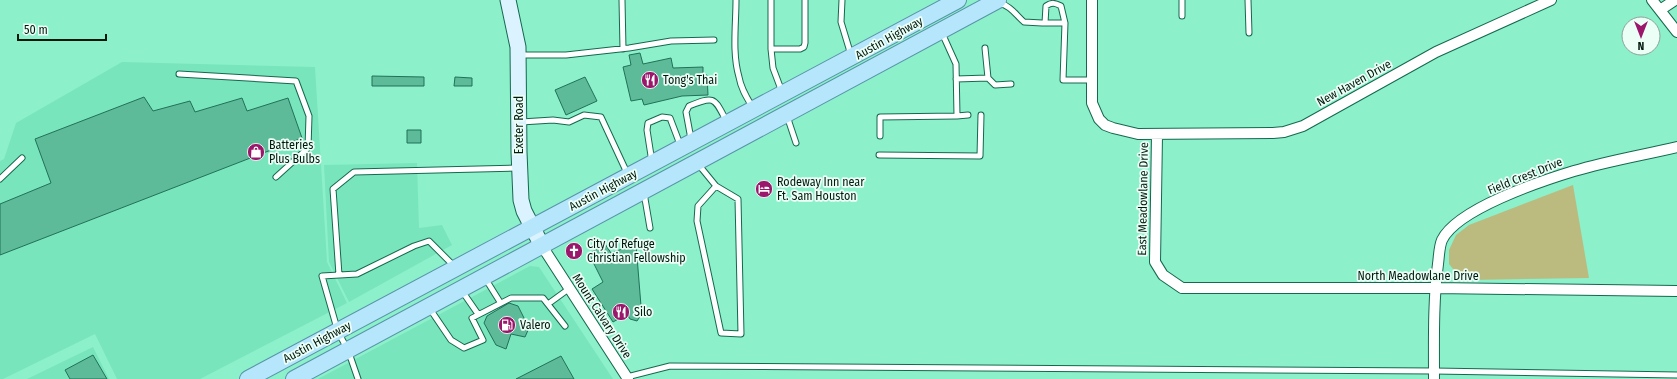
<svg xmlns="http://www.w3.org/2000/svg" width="1677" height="379" font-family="'Fira Sans Condensed',sans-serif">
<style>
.built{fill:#78e5bd}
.green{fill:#bbbb7f}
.building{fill:#5dbb99;stroke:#217158}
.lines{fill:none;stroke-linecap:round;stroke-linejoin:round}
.lane-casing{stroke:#15684f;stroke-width:7}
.street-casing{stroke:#15684f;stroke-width:12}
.secondary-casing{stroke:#15684f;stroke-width:17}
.primary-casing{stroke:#5794a8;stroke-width:18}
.lane{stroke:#fff;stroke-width:5}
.street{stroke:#fff;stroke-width:10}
.secondary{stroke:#dbf3fe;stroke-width:15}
.primary{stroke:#b6e6fc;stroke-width:16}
.labels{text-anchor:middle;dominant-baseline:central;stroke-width:3.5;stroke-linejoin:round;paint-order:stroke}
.street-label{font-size:12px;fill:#00190f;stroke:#ecfff7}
.poi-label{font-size:12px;fill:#00190f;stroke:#ecfff7;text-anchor:start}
</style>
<rect width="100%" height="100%" fill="#8cf0cb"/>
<path class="built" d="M122,62L315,67L327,262L347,303L200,379H117L95,334L3,379H0V161L4,159L16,123Z
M417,163L419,228L442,225L452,245L349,302L329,262L324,165Z
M530,266L539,267L613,379H318Z
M93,347L109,379H27Z"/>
<path class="green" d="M1573,185L1589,278L1471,280L1458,275L1449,264V250L1456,235L1469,225Z"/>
<path class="building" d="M640,53L643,64L671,58L673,68L703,67V75H707L708,95L682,96L644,105L642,99L631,101L623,67L631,65L629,55Z
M372,76L424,77V86H372Z
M455,77L472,78V86H454Z
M585,77L597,101L566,115L555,90Z
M144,97L153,111L190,101L195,112L242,98L247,111L288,98L302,138L0,255V204L51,183L35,139Z
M407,130H421V143H407Z
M605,244L611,253L636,244L641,306V315L637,321L630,319L627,314L613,322L592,289L603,282L589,254Z
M509,303L518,306L529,328L525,337L511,334L506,349L496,345L484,323L487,316Z
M93,355L107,379H70L65,370Z
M561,356L574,379H516Z"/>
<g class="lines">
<defs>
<path id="lane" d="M622,0L623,49
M736,0C736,25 732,53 739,77C741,89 747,98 753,108
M771,0V49H800L804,47L805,43V0
M842,0L841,22L851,55
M1248,0L1249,33
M999,3C1011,6 1015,14 1024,22L1042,23H1065L1063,80H1092
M1182,16V0
M1045,23L1046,6C1052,2 1055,3 1061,6L1065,23
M771,49L773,68L782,92
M519,55H566L629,48L671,41L714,40
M179,74L296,81L309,116L308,148L276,177
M988,78L995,85L1011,84
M956,79L988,78L985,48
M787,116L796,143
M957,116L968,115
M521,122L553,120L569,122L584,115L601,117L628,175
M880,136V117L957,116L956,64L942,33
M691,139L686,112L689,106C716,95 714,98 727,122
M879,155L980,156L981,115
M652,162L647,130L648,123L662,117L670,118L681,147
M698,164L716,186L738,199L741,334L721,333L697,221L698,206L716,186
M0,179L22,158
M644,193L650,228
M339,275L333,189L354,172L518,168
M485,278L500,302
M462,291L478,314
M548,304L570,288
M430,309L451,340L464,348L483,340L472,318L511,298H543L565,326
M627,377L670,366L1434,371L1677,375
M358,379L348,350L338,332L322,276L357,274L414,246L429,241L454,266"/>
<path id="street" d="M1092,0V103L1099,119L1105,125L1113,128L1138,134L1273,133L1284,132L1303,126L1436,52L1551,0
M1652,0L1677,32
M1660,10L1675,0
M1157,135L1155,262L1163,275L1182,288H1435L1677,291
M542,246L628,379
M1434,379C1434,340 1433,302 1438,264C1439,257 1439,247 1442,240C1457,209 1541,181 1574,171C1607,161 1643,155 1677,147"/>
<path id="secondary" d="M508,0L518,47L519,152L521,200L524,211L542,246"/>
<path id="primary" d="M248,379L958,0
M294,379L998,0"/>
</defs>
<use href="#lane" class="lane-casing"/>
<use href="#street" class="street-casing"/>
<use href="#secondary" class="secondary-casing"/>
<use href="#primary" class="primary-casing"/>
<use href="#lane" class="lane"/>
<use href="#street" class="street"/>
<use href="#secondary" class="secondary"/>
<use href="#primary" class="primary"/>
</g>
<defs>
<symbol id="restaurant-disc" viewBox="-11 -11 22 22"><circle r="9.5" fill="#9a176b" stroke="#ecfff7"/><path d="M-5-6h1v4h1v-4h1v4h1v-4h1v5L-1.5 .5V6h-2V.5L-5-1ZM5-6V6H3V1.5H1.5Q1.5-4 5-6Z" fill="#fff"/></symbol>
<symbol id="shop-disc" viewBox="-11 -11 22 22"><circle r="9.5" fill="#9a176b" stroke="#ecfff7"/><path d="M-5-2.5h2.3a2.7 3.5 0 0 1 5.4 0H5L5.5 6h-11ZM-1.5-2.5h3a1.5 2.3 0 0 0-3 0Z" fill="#fff"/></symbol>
<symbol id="hotel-disc" viewBox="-11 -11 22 22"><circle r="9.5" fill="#9a176b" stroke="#ecfff7"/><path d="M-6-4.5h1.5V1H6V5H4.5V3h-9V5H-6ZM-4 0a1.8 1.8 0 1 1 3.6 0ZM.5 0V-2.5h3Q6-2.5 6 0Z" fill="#fff"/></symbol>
<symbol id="church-disc" viewBox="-11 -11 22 22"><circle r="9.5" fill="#9a176b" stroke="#ecfff7"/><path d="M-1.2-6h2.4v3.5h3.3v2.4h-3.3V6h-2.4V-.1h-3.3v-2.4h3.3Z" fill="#fff"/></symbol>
<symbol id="fuel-disc" viewBox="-11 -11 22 22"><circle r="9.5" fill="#9a176b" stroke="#ecfff7"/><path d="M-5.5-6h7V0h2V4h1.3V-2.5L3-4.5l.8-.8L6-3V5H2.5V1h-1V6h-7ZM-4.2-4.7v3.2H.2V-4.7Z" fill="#fff"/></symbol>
</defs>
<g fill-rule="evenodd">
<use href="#restaurant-disc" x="640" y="70" width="20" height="20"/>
<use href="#shop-disc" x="246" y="142" width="20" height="20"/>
<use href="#hotel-disc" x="754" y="179" width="20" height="20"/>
<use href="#church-disc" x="564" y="241" width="20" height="20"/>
<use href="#restaurant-disc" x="611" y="302" width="20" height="20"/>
<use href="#fuel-disc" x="497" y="315" width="20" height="20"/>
</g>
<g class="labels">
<g class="street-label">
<text transform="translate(889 38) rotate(-29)">Austin Highway</text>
<text transform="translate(1354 83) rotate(-29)">New Haven Drive</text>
<text transform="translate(519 125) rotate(-90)">Exeter Road</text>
<text transform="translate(1525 176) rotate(-22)">Field Crest Drive</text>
<text transform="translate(603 190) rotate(-28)">Austin Highway</text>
<text transform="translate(1143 199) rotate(-89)">East Meadowlane Drive</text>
<text x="1418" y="276">North Meadowlane Drive</text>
<text transform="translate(602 316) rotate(57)">Mount Calvary Drive</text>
<text transform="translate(317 342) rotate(-28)">Austin Highway</text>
</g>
<g class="poi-label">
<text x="663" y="80">Tong's Thai</text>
<text x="269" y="145">Batteries<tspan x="269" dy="14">Plus Bulbs</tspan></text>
<text x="777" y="182">Rodeway Inn near<tspan x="777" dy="14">Ft. Sam Houston</tspan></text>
<text x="587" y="244">City of Refuge<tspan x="587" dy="14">Christian Fellowship</tspan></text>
<text x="634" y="312">Silo</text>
<text x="520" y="325">Valero</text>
</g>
</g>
<g transform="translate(1641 36) rotate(180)"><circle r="19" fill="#ecfff7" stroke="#8ea39a"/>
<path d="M0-3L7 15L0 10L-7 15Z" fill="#9a176b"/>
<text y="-6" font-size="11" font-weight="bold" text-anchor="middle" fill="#00190f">N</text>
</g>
<path d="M18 34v6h88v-6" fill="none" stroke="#00190f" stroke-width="2"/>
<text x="24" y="34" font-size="12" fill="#00190f" stroke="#ecfff7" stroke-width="3" paint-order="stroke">50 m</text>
</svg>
